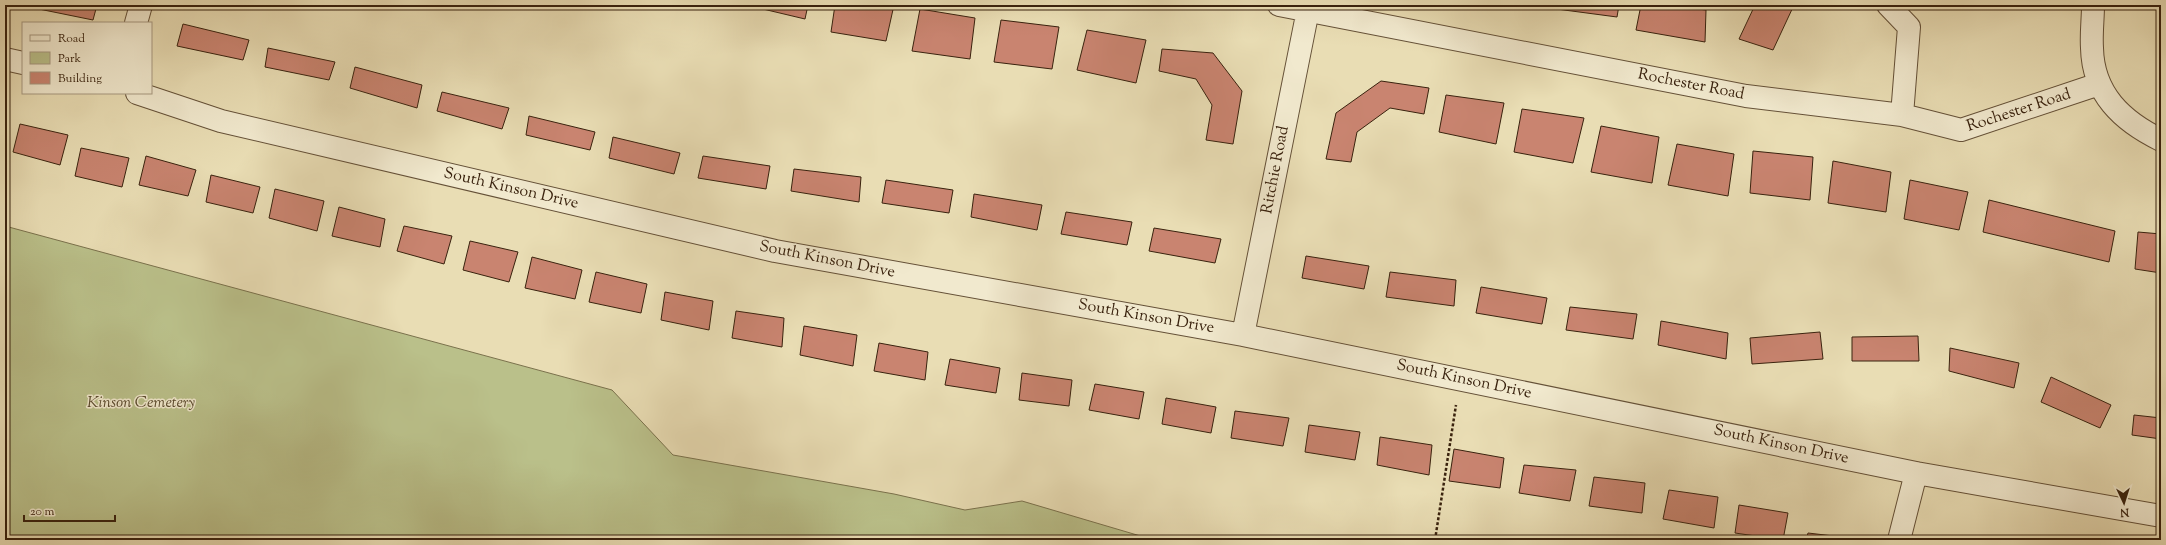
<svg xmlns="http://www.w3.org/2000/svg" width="2166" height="545" font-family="'Sorts Mill Goudy',serif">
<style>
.green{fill:#bac08a;stroke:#7a714c}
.building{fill:#c98470;stroke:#39220e}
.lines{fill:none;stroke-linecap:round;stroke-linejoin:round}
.minor-casing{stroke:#655138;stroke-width:24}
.path{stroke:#39220e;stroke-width:2.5;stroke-dasharray:3 2;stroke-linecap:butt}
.minor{stroke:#f1e9ce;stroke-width:22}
.labels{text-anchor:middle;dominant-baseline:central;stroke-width:3;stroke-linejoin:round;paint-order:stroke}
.street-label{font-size:16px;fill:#39220e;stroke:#f1e9ce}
.park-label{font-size:16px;font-style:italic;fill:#594a2d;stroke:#f1e9ce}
</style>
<rect width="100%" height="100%" fill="#e9ddb4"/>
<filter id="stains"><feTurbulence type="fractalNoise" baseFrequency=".005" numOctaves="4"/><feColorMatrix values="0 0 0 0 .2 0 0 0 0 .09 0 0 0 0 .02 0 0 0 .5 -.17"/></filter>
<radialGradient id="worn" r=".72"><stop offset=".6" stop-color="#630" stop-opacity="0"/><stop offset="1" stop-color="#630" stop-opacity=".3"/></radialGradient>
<path class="green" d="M5,226L612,390L673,455L894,494L965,510L1022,501L1154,540H5Z"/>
<path class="building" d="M29,5H97L93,20L29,7Z
M746,5H808L805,19Z
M835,5H894L886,41L831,32Z
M1508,5H1535L1534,9Z
M1550,5H1619L1617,17L1549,8Z
M1641,5H1667L1706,10L1705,42L1636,30Z
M1755,5H1794L1773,50L1739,39Z
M920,9L975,18L970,59L912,51Z
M1001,20L1059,27L1052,69L994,62Z
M183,24L249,40L243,60L177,46Z
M1087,30L1146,40L1136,83L1077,70Z
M268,48L335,62L329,80L265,67Z
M1162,49L1213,53L1242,91L1233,144L1206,140L1212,105L1196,79L1159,71Z
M355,67L422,85L417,108L350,88Z
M1381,81L1429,88L1424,114L1390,108L1357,132L1351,162L1326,159L1336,113Z
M442,92L509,108L502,129L437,111Z
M1446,95L1504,103L1496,144L1439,132Z
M1522,109L1584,118L1573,163L1514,152Z
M529,116L595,132L590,150L526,135Z
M20,124L68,135L60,165L13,152Z
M1601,126L1659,137L1652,183L1591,172Z
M613,137L680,153L674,174L609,158Z
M1677,144L1734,154L1728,196L1668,185Z
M81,148L129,158L122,187L75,176Z
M1753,151L1813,157L1810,200L1750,193Z
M146,156L196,170L188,196L139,185Z
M703,156L770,166L766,189L698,178Z
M1833,161L1891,172L1886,212L1828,203Z
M794,169L861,177L859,202L791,191Z
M211,175L260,187L253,213L206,202Z
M886,180L953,190L949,213L882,203Z
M1910,180L1968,192L1959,230L1904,219Z
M275,189L324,201L317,231L269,218Z
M974,194L1042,205L1037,230L971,217Z
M1989,200L2115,231L2109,262L1983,232Z
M339,207L385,219L380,247L332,236Z
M1066,212L1132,222L1127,245L1061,234Z
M404,226L452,236L444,264L397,251Z
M1154,228L1221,239L1215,263L1149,251Z
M2138,232L2161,234V273L2135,269Z
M470,241L518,252L509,282L463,270Z
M1306,256L1369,266L1364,289L1302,278Z
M532,257L582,270L575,299L525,288Z
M596,272L647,284L641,313L589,302Z
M1390,272L1456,280L1454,306L1386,297Z
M1481,287L1547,298L1542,324L1476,313Z
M665,292L713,301L709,330L661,320Z
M1570,307L1637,314L1633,339L1566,330Z
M736,311L784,318L782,347L732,338Z
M1661,321L1728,333L1726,359L1658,345Z
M804,326L857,335L853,366L800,355Z
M1820,332L1823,359L1752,364L1750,338Z
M1918,336L1919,361H1852V337Z
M879,343L928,352L925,380L874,371Z
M1950,348L2019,363L2014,388L1949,371Z
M950,359L1000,368L996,393L945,385Z
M1022,373L1072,380L1069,406L1019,400Z
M2051,377L2111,405L2100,428L2041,402Z
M1095,384L1144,392L1139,419L1089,410Z
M1166,398L1216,407L1211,433L1162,424Z
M1235,411L1289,418L1283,446L1231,438Z
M2134,415L2161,418V439L2132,435Z
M1309,425L1360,432L1355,460L1305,452Z
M1380,437L1432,445L1429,475L1377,465Z
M1454,449L1504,458L1500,488L1449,481Z
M1524,465L1576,470L1570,501L1519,493Z
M1594,477L1645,483L1642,513L1589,506Z
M1669,490L1718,497L1714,528L1663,519Z
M1739,505L1788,513L1783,540L1735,533Z
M1808,533L1859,539L1806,540Z"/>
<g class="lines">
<defs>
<path id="minor" d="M1279,5L1746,96L1902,115L1961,130L2099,84
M1888,5L1909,27L1902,115
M2093,5C2093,19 2091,34 2092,48C2093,94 2122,121 2161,140
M136,23L141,5
M5,59L23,63
M137,93L221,121L775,251L1243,335L1916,473L2161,516
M1243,335L1309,5
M1899,540L1916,473"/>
</defs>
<use href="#minor" class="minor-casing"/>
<path class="path" d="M1435,540L1456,405"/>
<use href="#minor" class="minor"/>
</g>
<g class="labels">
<g class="street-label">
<text transform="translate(1691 85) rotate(11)">Rochester Road</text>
<text transform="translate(2019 111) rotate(-18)">Rochester Road</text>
<text transform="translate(1276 170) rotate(-79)">Ritchie Road</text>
<text transform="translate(511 189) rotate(13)">South Kinson Drive</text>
<text transform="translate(827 260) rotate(11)">South Kinson Drive</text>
<text transform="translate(1146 317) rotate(10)">South Kinson Drive</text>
<text transform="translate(1464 380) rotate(12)">South Kinson Drive</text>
<text transform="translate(1781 445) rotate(12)">South Kinson Drive</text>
</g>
<g class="park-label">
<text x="141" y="403">Kinson Cemetery</text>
</g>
</g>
<rect width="2166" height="545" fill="none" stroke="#e9ddb4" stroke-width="20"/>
<rect x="6" y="6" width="2154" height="533" fill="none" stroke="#39220e" stroke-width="2"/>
<rect x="10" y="10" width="2146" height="525" fill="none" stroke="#39220e"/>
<rect x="22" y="22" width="130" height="72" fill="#f1e9ce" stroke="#a79981"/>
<rect x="30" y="35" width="20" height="6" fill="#f1e9ce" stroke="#a79981"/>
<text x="58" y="42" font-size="12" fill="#39220e">Road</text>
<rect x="30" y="52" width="20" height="12" fill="#bac08a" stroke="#a79981"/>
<text x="58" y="62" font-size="12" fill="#39220e">Park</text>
<rect x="30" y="72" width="20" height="12" fill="#c98470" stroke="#a79981"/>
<text x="58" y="82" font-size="12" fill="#39220e">Building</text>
<g transform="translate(2124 503) rotate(176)" stroke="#f1e9ce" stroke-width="3" paint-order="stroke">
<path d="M0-3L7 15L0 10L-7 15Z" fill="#39220e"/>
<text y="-6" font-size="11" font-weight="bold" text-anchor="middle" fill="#39220e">N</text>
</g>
<path d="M24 515v6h91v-6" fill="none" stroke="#39220e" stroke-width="2"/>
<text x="30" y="515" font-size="12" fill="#39220e" stroke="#f1e9ce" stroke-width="3" paint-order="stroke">20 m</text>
<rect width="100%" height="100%" filter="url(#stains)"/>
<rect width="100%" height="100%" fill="url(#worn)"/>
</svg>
